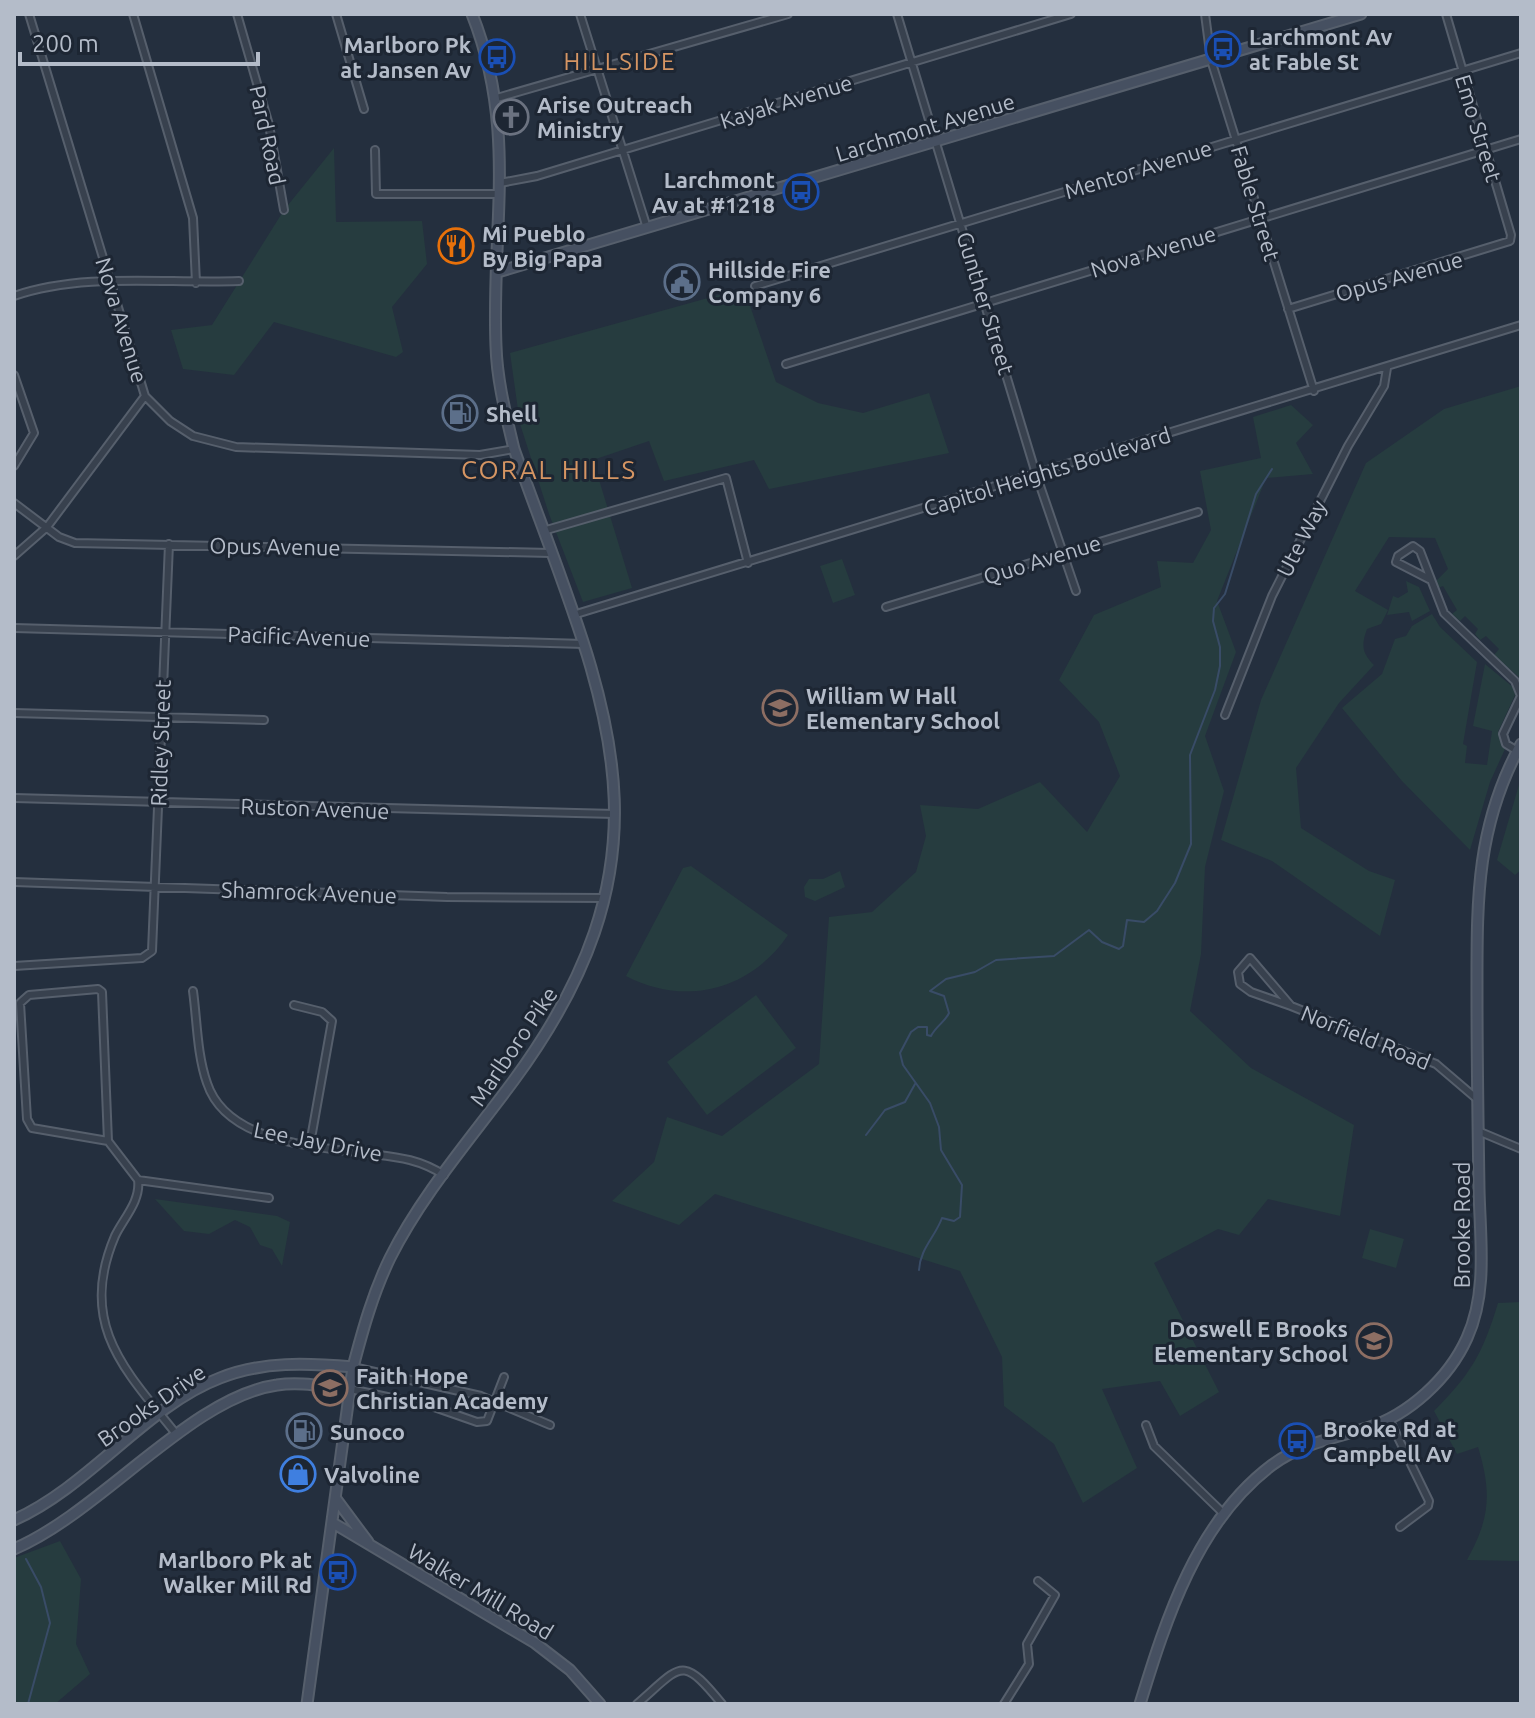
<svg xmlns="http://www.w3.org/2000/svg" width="1535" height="1718" font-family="Ubuntu,sans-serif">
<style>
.green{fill:#263c3f}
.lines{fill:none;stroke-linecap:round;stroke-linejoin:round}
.stream{stroke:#394c67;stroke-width:2}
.street-casing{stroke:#565f6c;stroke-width:10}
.secondary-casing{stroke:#565f6c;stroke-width:13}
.street{stroke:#38414e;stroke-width:6}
.secondary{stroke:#465061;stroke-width:9}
.labels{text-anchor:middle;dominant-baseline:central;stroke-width:6;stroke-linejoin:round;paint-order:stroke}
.poi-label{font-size:22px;font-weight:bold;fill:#b4bcc9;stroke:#1d2633;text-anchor:start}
.street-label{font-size:22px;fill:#b4bcc9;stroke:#1d2633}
.neighbourhood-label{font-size:24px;letter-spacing:2px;fill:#d59563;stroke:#1d2633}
.quarter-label{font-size:26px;letter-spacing:2px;fill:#d59563;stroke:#1d2633}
</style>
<rect width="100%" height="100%" fill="#242f3e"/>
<path class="green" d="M334,148L336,222L422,221L427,264L392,307L403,352L396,357L274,322L234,375L183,369L171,330L212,325L284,210Z
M744,288L776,382L818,403L863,413L929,393L949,453L769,489L754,460L664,481L649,441L593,460L632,588L583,602L549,514L520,424L510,353Z
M1521,386V679L1494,655L1499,649L1486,636L1480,640L1475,634L1478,629L1465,616L1460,621L1452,614L1457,610L1443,586L1438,588L1435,582L1448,569L1435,538L1389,537L1355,591L1388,610L1381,624L1367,629C1361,645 1362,653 1374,665L1339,703L1296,768L1301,828L1369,871L1395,880L1380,936L1272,861L1221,840L1261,700L1366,463L1444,409Z
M1291,405L1313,425L1296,443L1313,474L1266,478L1217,601L1236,652L1205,736L1224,791L1205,867L1201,954L1190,1011L1251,1068L1354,1125L1340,1216L1268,1199L1239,1235L1218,1229L1154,1263L1219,1392L1180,1416L1160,1381L1102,1389L1137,1468L1083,1503L1054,1444L1004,1406L1002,1357L960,1271L715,1194L679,1225L612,1201L654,1162L667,1117L722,1136L819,1064L829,917L872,912L916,872L926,836L920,805L978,809L1040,782L1087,832L1120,776L1099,722L1059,680L1094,615L1161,587L1157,561L1193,563L1211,530L1200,471L1261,458L1253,417Z
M842,559L855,595L833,603L820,566Z
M1406,581L1419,587L1430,611L1412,621L1409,612L1387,615L1393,596L1398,598L1408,592Z
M1432,614L1440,627L1477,662L1463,744L1467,746L1465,763L1487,765L1492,731L1473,726L1485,664L1514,688L1515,695L1498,732L1505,749L1490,782L1470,850L1402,781L1342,708L1382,674L1395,639L1406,636L1412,626Z
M1521,778V870L1515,875L1497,860Z
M691,866L788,935C751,990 685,1007 626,976L683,868Z
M840,871L845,887L815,901L805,897L804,887L809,879H823Z
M756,995L796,1048L707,1115L667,1062Z
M155,1199L277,1216L290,1222L282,1266L272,1249L260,1245L250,1227L235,1220L209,1234L184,1231Z
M1370,1229L1404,1239L1396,1268L1362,1258Z
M1521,1302V1561L1467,1560C1490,1518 1492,1493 1478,1447L1457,1454L1434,1411C1471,1374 1483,1353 1498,1303Z
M60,1541L81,1579L76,1644L90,1674L55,1704H14V1558Z"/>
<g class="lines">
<path class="stream" d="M866,1135L885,1110L905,1102L915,1084
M919,1270C920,1249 935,1237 942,1218L954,1221L960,1217L962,1185L941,1150L939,1127L930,1103L903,1065L900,1053L911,1032L918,1027H927V1035L931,1036C936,1026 945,1022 949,1013L944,996L930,991L946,979L975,972L996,960L1054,956L1089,930L1102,942L1119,949L1123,946L1127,920L1144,922L1157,911L1175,883L1191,844L1190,755L1215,690L1220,666V647L1213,621L1214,608L1225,594L1256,494L1272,469
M26,1559L41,1587L50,1623L28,1704"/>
<defs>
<path id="street" d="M29,14L145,396L170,421L193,436L236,447L480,455L514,449
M133,14L193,218L196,283
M237,14L269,125L284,210
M336,14L364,109
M580,14L647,228
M897,14L1036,474L1076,591
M1205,14L1211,60L1314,391
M497,98L788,14
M375,150L376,194H500
M500,183L537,176L1071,14
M755,286L1521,53
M14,296C84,272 166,284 239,281
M1288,309L1510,241L1511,235L1446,14
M786,364L1521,139
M14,375L34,433L14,466
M14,503L59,537L75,543L551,553
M543,531L726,478L748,563
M14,556L47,527L145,396
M1429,579L1396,562L1398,556L1413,546L1420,551L1444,613L1515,681L1521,696L1503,734L1506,744L1519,752
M886,607L1198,512
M573,615L1521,325
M14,628L584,644
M14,713L264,720
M1225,715L1272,596L1348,446L1384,386L1387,368
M14,798L615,814
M14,882L447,897L605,898
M14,966L142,958L152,951L169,544
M98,989L102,992L108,1141L32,1128L27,1119L20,1003L29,995Z
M193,991C197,1020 197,1055 207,1083C226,1141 310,1146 362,1153C393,1157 416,1157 444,1175
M294,1005L322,1012L332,1021L310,1144
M1291,1006L1251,992L1240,984L1238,972L1250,958L1291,1006L1436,1064L1477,1099
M1478,1131L1521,1149
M108,1141L138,1180L269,1198
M138,1180C141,1201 123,1219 115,1236C77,1325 126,1371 177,1435
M353,1367L481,1396L550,1425
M350,1389L434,1407L477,1422L487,1421L504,1377
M1389,1419L1429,1501L1428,1506L1400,1527
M1146,1425L1154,1446L1224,1514
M637,1704C682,1665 681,1654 722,1704
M1004,1704L1029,1664L1027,1644L1055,1595L1038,1581"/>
<path id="secondary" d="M498,272L1361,14
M336,1499L368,1542
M14,1520C90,1486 146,1406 220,1378C263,1361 307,1363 353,1367
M333,1523L535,1643L570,1670L600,1704
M14,1549C101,1512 191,1397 277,1385C301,1381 326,1387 350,1389
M307,1704L353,1367C363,1329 373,1293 390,1258C422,1194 472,1137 514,1080C688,843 601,694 514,449C506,415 497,381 496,346C491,228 518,130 472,14
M1140,1704C1166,1619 1197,1521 1272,1465C1300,1444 1334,1438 1367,1428C1409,1415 1449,1378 1467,1338C1488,1292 1480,1238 1479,1189C1478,1124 1477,1060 1477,996C1477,903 1475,828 1521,744"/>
</defs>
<use href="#street" class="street-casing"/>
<use href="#secondary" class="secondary-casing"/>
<use href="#street" class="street"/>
<use href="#secondary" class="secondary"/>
</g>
<defs>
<symbol id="bus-ring" viewBox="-11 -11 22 22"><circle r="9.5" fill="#1d2633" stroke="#1a4fb4" stroke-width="1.5"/><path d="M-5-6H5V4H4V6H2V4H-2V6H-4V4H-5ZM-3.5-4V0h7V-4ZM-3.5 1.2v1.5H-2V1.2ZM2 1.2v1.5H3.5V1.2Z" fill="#1a4fb4"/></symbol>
<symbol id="church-ring" viewBox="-11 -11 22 22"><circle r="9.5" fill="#1d2633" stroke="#6b7280" stroke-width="1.5"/><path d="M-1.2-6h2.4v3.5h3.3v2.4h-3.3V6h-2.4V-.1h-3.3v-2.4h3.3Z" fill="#6b7280"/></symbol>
<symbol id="restaurant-ring" viewBox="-11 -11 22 22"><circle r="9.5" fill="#1d2633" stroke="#e8710a" stroke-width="1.5"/><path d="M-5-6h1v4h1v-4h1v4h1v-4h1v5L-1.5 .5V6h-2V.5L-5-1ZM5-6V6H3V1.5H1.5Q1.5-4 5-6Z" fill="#e8710a"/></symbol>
<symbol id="civic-ring" viewBox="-11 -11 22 22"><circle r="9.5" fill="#1d2633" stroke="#5c6f8a" stroke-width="1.5"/><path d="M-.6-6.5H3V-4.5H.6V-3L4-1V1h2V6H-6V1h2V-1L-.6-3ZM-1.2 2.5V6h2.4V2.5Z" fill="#5c6f8a"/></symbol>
<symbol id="fuel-ring" viewBox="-11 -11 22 22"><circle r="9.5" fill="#1d2633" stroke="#5c6f8a" stroke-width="1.5"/><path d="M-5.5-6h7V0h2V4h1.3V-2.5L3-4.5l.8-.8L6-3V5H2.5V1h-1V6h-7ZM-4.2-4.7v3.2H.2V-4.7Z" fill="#5c6f8a"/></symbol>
<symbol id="school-ring" viewBox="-11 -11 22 22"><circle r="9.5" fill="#1d2633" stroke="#8d6e63" stroke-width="1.5"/><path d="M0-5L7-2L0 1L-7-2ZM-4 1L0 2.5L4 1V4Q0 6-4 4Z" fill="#8d6e63"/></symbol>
<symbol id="shop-ring" viewBox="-11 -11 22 22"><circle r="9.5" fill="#1d2633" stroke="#3f7fe0" stroke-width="1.5"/><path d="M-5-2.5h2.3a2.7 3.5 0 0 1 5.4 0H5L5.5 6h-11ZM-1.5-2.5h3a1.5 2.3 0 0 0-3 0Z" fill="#3f7fe0"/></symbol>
</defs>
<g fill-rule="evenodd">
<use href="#bus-ring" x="1203" y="29" width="40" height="40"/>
<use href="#bus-ring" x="477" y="37" width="40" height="40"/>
<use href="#church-ring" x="491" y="97" width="40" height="40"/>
<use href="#bus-ring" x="781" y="172" width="40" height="40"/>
<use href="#restaurant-ring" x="436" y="226" width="40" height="40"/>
<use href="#civic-ring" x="662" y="262" width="40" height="40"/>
<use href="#fuel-ring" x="440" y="393" width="40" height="40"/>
<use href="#school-ring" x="760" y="688" width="40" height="40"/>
<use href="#school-ring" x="1354" y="1321" width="40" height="40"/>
<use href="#school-ring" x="310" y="1368" width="40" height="40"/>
<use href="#fuel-ring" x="284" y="1411" width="40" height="40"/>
<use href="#bus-ring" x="1277" y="1421" width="40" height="40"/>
<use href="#shop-ring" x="278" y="1454" width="40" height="40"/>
<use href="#bus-ring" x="318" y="1552" width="40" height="40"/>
</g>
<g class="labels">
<g class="poi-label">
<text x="1249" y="36">Larchmont Av<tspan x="1249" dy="25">at Fable St</tspan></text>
<text x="471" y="44" text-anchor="end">Marlboro Pk<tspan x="471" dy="25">at Jansen Av</tspan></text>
<text x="537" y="104">Arise Outreach<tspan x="537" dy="25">Ministry</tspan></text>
<text x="775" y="179" text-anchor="end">Larchmont<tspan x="775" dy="25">Av at #1218</tspan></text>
<text x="482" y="233">Mi Pueblo<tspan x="482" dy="25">By Big Papa</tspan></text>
<text x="708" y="269">Hillside Fire<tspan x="708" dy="25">Company 6</tspan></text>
<text x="486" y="413">Shell</text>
<text x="806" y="695">William W Hall<tspan x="806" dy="25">Elementary School</tspan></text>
<text x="1348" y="1328" text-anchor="end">Doswell E Brooks<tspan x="1348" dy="25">Elementary School</tspan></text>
<text x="356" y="1375">Faith Hope<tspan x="356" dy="25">Christian Academy</tspan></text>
<text x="1323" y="1428">Brooke Rd at<tspan x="1323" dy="25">Campbell Av</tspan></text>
<text x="330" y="1431">Sunoco</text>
<text x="324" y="1474">Valvoline</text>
<text x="312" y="1559" text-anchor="end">Marlboro Pk at<tspan x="312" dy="25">Walker Mill Rd</tspan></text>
</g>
<g class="street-label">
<text transform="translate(786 101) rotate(-17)">Kayak Avenue</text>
<text transform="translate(925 127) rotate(-17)">Larchmont Avenue</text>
<text transform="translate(1479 128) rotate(73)">Emo Street</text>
<text transform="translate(268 135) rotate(78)">Pard Road</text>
<text transform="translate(1138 169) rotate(-17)">Mentor Avenue</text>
<text transform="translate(1256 203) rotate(73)">Fable Street</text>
<text transform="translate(1153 251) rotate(-17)">Nova Avenue</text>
<text transform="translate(1399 276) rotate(-16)">Opus Avenue</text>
<text transform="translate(986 303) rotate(73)">Gunther Street</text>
<text transform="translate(122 320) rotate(73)">Nova Avenue</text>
<text transform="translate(1047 471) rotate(-17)">Capitol Heights Boulevard</text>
<text transform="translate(1301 538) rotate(-63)">Ute Way</text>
<text transform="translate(275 546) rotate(1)">Opus Avenue</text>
<text transform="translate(1042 559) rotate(-17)">Quo Avenue</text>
<text transform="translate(299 636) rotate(2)">Pacific Avenue</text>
<text transform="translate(160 743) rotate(-88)">Ridley Street</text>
<text transform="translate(315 808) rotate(2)">Ruston Avenue</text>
<text transform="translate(309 892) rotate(2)">Shamrock Avenue</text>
<text transform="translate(1366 1037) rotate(22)">Norfield Road</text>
<text transform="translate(513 1046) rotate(-56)">Marlboro Pike</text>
<text transform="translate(318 1141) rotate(11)">Lee Jay Drive</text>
<text transform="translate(1461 1225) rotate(-90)">Brooke Road</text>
<text transform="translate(151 1405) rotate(-35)">Brooks Drive</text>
<text transform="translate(481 1591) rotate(31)">Walker Mill Road</text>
</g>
<g class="neighbourhood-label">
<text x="620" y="61">HILLSIDE</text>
</g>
<g class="quarter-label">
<text x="549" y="469">CORAL HILLS</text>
</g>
</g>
<rect width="1535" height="1718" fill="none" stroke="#b4bcc9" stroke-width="32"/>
<path d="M20 52v12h238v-12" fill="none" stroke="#b4bcc9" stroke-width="4"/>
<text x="32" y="52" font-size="24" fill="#b4bcc9" stroke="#1d2633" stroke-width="6" paint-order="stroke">200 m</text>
</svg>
